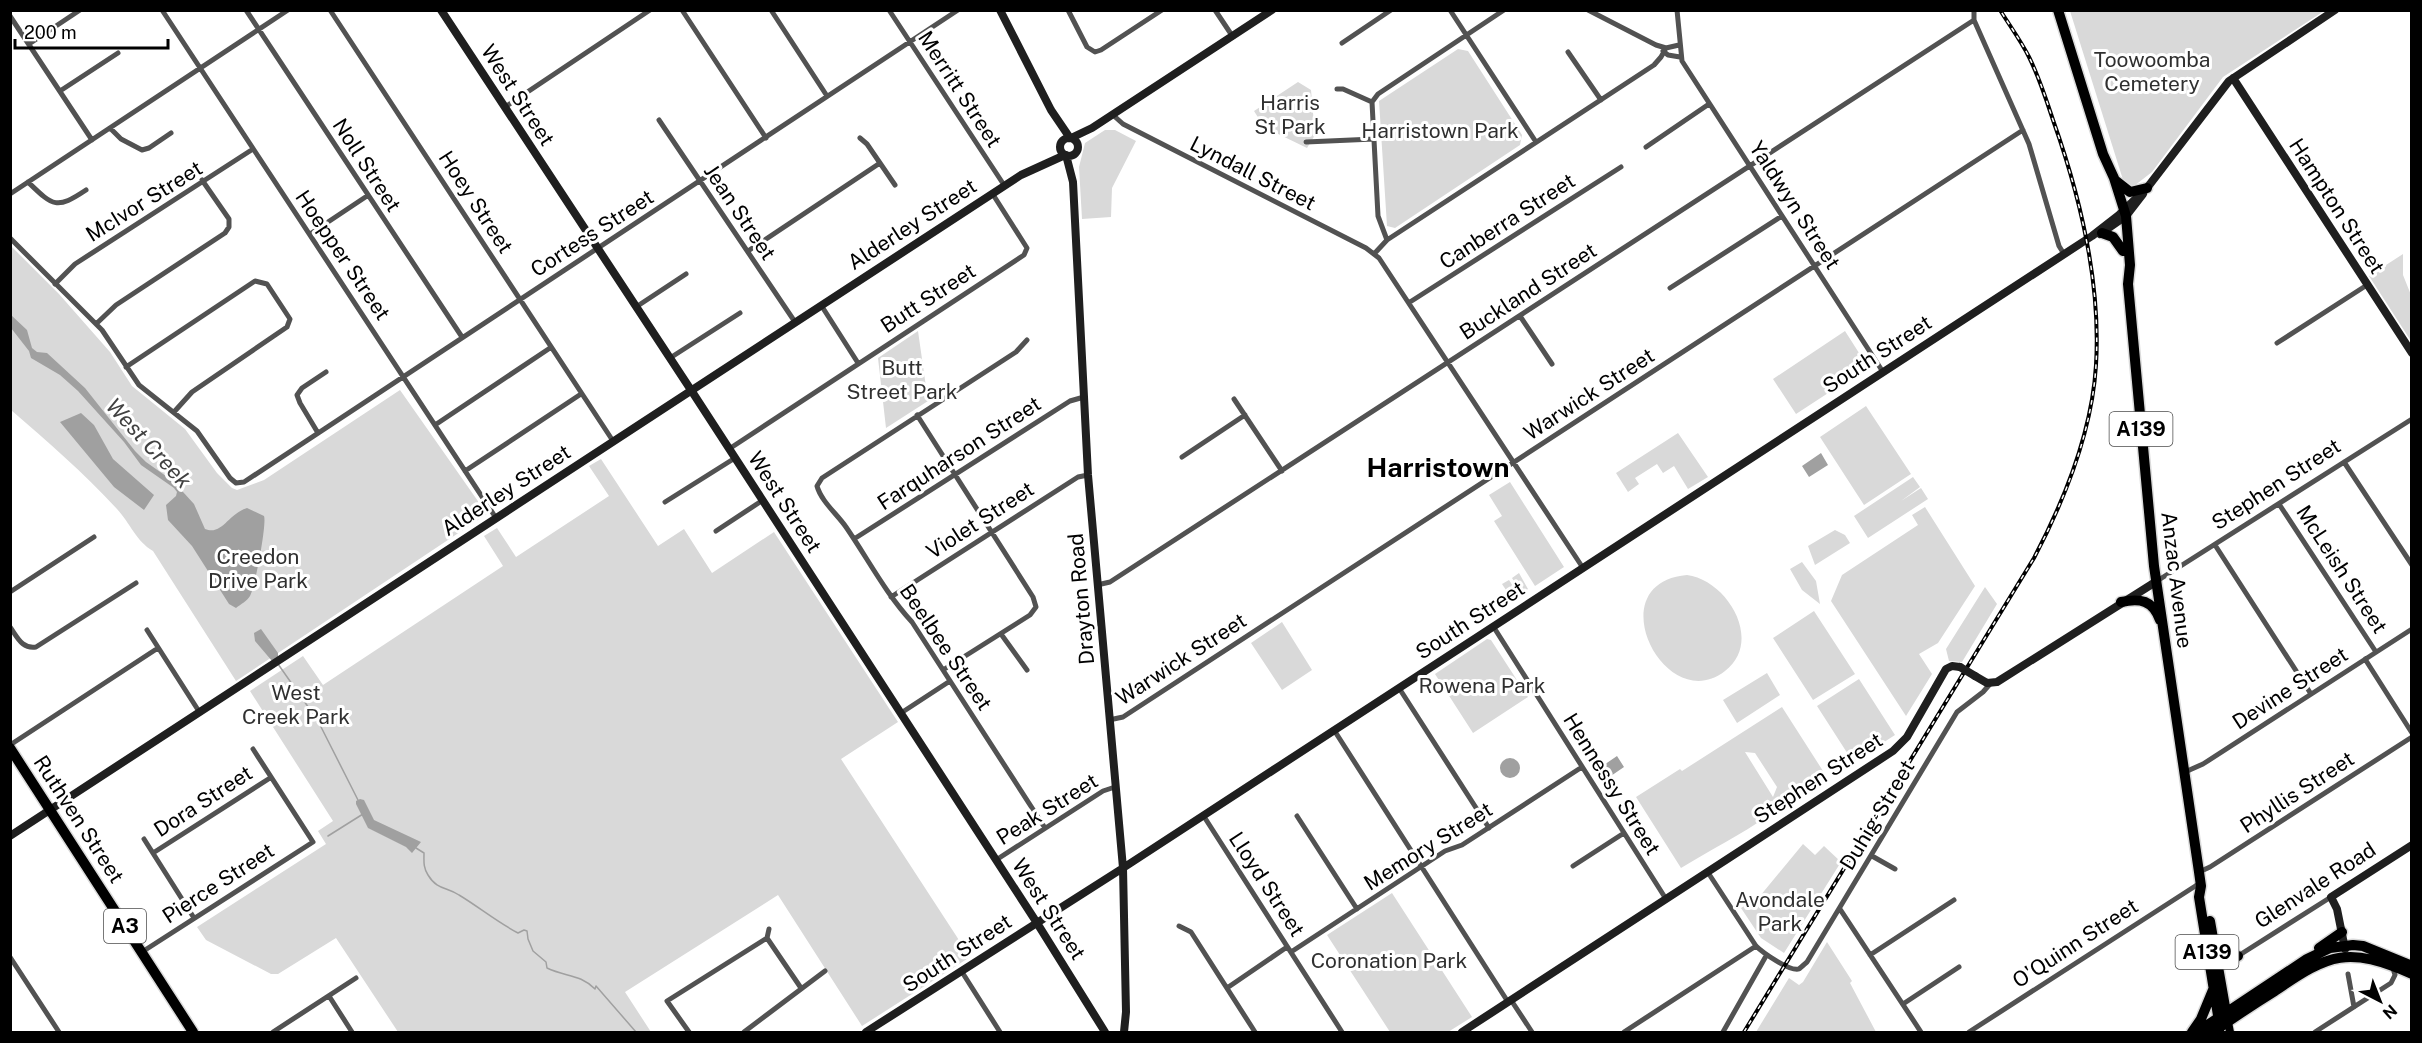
<svg xmlns="http://www.w3.org/2000/svg" width="2422" height="1043" font-family="'Public Sans',sans-serif">
<style>
.green{fill:#d9d9d9;fill-rule:evenodd}
.water{fill:#a0a0a0}
.lines{fill:none;stroke-linecap:round;stroke-linejoin:round}
.stream{stroke:#a0a0a0;stroke-width:1.5}
.primary-casing{stroke:#dbdbdb;stroke-width:10}
.highway-casing{stroke:#dbdbdb;stroke-width:13}
.street{stroke:#525252;stroke-width:5}
.secondary{stroke:#1f1f1f;stroke-width:8}
.primary{stroke:#000;stroke-width:8}
.highway{stroke:#000;stroke-width:10}
.rail-casing{stroke:#000;stroke-width:4}
.rail{stroke:#fff;stroke-width:1.5;stroke-dasharray:4.5;stroke-linecap:butt}
.secondary-bridge{stroke:#1f1f1f;stroke-width:8}
.labels{text-anchor:middle;dominant-baseline:central;stroke-width:6;stroke-linejoin:round;paint-order:stroke}
.shield{fill:#fff;stroke:#4c4c4c;stroke-width:1.5}
.shield-label{font-size:20px;font-weight:bold;fill:#000}
.park-label{font-size:21px;fill:#303030;stroke:#fff}
.street-label{font-size:21px;fill:#000;stroke:#fff}
.water-label{font-size:22px;font-style:italic;fill:#414141;stroke:#fff}
.district-label{font-size:27px;font-weight:bold;fill:#000;stroke:#fff}
</style>
<rect width="100%" height="100%" fill="#fff"/>
<path class="green" d="M2070,11H2324L2223,77L2152,172L2134,186L2124,183Z
M1458,49L1468,51L1522,135L1520,145L1395,228L1387,226L1379,101Z
M1298,82L1311,90L1315,135L1307,148L1264,127L1254,111Z
M1105,130H1115L1136,141L1112,188L1111,217L1082,219L1079,167L1085,143Z
M10,245L59,294L110,352L132,386L185,429L217,473L232,488L237,490L264,480L400,390L487,514L236,681L153,551C136,541 130,523 117,509C84,473 47,441 11,410Z
M2403,254V275L2411,295V341L2369,276Z
M918,331L928,401L886,428L878,358Z
M1845,331L1868,367L1796,414L1773,379Z
M1866,406L1911,474L1864,505L1820,437Z
M1678,433L1708,477L1688,489L1674,466L1663,473L1657,464L1635,478L1639,484L1628,492L1616,473Z
M601,459L658,546L684,529L712,573L774,532L898,722L841,759L970,957L862,1026L778,895L625,992L651,1032H398L336,938L278,974H271L206,940L197,927L326,844L318,831L333,821L250,691L303,656L323,685L503,566L484,536L497,528L516,557L609,496L589,466Z
M1913,477L1920,487L1901,501L1921,488L1928,499L1868,538L1854,516Z
M1510,482L1564,567L1535,586L1494,521L1502,516L1489,495Z
M1925,507L1975,586L1938,643L1919,654L1932,674L1906,716L1831,601L1842,575L1918,525L1912,515Z
M1835,530L1845,535L1850,543L1815,565L1808,546Z
M1802,562L1816,581L1820,604L1802,590L1790,569Z
M1519,573L1528,589L1521,593L1512,578Z
M1687,575C1727,580 1764,641 1725,671C1665,718 1597,583 1687,575Z
M1509,580L1519,595L1512,599L1502,584Z
M1985,587L1997,604L1962,662L1949,661L1946,649Z
M1814,611L1855,674L1813,700L1773,638Z
M1282,622L1312,670L1282,690L1251,643Z
M1487,639L1491,640L1528,697L1473,733L1435,674Z
M1767,673L1780,695L1737,723L1723,700Z
M1859,679L1895,735L1853,762L1817,706Z
M1782,707L1823,771C1813,778 1791,788 1784,797C1779,803 1776,810 1769,815C1741,835 1710,850 1681,868L1636,797L1680,769L1682,771ZM1745,752L1755,753L1777,787L1773,797Z
M1803,844L1815,855L1824,846L1841,862L1784,953L1761,938L1741,908L1760,896Z
M1392,893L1472,1017L1448,1032H1390L1327,935Z
M1827,942L1852,981L1850,983L1876,1032H1756L1789,978L1799,985L1803,982Z"/>
<path class="water" d="M11,315L27,330L32,348L37,352L47,353L85,388L135,451L146,462L173,481L194,504L205,529C222,536 228,514 247,508L264,516C267,523 255,588 250,596C247,601 241,604 236,608L229,604L192,546L168,520L166,505L176,496L177,492L174,488L141,465L124,442L78,391L60,375L31,358L29,351L11,328Z
M81,413L94,425L113,459L154,495L144,510L114,487L60,422Z
M1821,453L1828,465L1809,477L1802,466Z
M261,629L278,653V657L272,661L255,641L254,633Z
M1617,756L1624,767L1605,780L1598,769Z
M1500 768a10 10 0 1 1 20 0a10 10 0 1 1-20 0Z
M360,799L364,800L374,820L421,842L412,853L406,847L368,828L356,804V801Z"/>
<g class="lines">
<path class="stream" d="M278,664L318,721L359,802
M328,836L363,814
M416,848L424,853C424,861 423,867 428,875C437,890 447,887 459,895C479,907 497,922 518,933L524,930L527,931L528,939L533,951L546,962L547,968C566,977 580,974 595,989L596,986L636,1032"/>
<defs>
<path id="primary" d="M2228,1022L2230,1032"/>
<path id="highway" d="M2058,10L2103,154L2114,178L2126,216L2130,265L2128,284L2154,566L2199,872L2201,886L2199,897L2220,1028
M2116,181L2130,192L2147,188
M2102,233L2113,237L2123,251
M2121,602C2140,598 2153,600 2160,620
M10,748L193,1032
M2210,921L2227,1018
M2319,948L2342,932
M2217,950L2223,961L2238,956
M2192,1032L2201,1019L2213,990
M2197,1032L2307,959L2330,948L2353,945L2363,946L2412,966
M2213,1032C2233,1018 2254,1004 2275,991C2330,953 2348,946 2412,974"/>
</defs>
<use href="#primary" class="primary-casing"/>
<use href="#highway" class="highway-casing"/>
<path class="street" d="M162,10L496,518
M246,10L462,337
M330,10L613,441
M682,10L766,138
M771,10L827,96
M889,10L1004,185
M1068,10L1087,47L1095,52L1101,50L1162,10
M1215,10L1233,37
M1450,10L1536,142
M1588,10L1656,45L1666,48L1679,45
M1677,10L1682,61L1883,372
M1974,10V20L2029,144L2059,246L2064,254
M10,16L92,140
M1342,43L1391,10
M29,44L80,10
M1663,51L1668,55L1680,57
M1568,52L1601,100
M1337,89H1343L1372,102
M60,91L118,53
M1372,102L1378,94L1504,10
M1372,102L1378,216L1387,240
M505,107L650,10
M1113,115L1123,124L1366,248L1379,258L1583,568
M659,120L795,322
M110,128L121,139L142,150L149,148L171,133
M860,138L867,144L895,185
M1306,142L1374,139
M1646,147L1709,104
M28,182C53,206 56,210 86,190
M10,194L288,10
M310,234L367,196
M10,238L102,330L139,385L197,431L230,478L236,483L244,482L958,10
M748,251L880,163
M1374,254L1387,240L1654,65L1661,57L1666,48
M55,284L75,264L253,149
M1670,288L1782,216
M1410,302L1621,167
M821,305L858,363
M636,307L686,274
M1520,316L1552,364
M96,324L116,305L225,233L229,227V219L202,180
M1027,340L1016,352L822,478L817,486C821,501 837,514 846,527C868,559 886,594 912,622L1045,828
M2277,343L2367,285
M670,358L740,313
M126,367L255,281L267,284L290,319L287,327L192,392L174,412
M1234,399L1282,471
M917,415L1033,597L1036,607L1030,615L943,670
M435,425L550,348
M318,433L300,403L297,395L302,388L326,372
M729,449L1024,255L1027,248L992,193
M1182,457L1245,415
M2344,462L2412,565
M465,471L581,394
M665,502L735,458
M2279,504L2376,652
M716,531L763,500
M854,539L1070,401L1084,397
M2215,545L2311,694
M2157,581L2412,419
M1097,585L1110,582L1974,20
M10,592L94,537
M891,597L1078,477L1088,475
M1493,626L1666,899
M10,627C18,638 22,649 36,647L136,583
M147,630L200,713
M1001,634L1027,670
M2365,659L2412,733
M1399,688L1489,828
M901,713L950,681
M1109,720L1123,717L2023,130
M1334,730L1508,1002
M10,745L158,648
M2185,772L2203,764L2412,629
M1203,815L1342,1032
M1297,816L1357,909
M144,839L194,918
M153,853L270,778
M1872,856L1895,869
M996,860L1103,791L1115,787
M1573,866L1624,833
M1707,871L1756,946C1762,952 1790,972 1799,969C1800,968 1806,963 1807,962L1957,712L1983,692L1990,684
M2199,872L2210,867L2412,737
M1840,909L1921,1032
M1179,926L1191,932L1255,1032
M769,929L767,938L801,988
M142,952L313,842L253,749
M1291,952L1445,851L1462,845L1582,767
M1870,955L1954,900
M2238,956L2331,897
M10,957L59,1032
M962,972L1000,1032
M2348,974L2354,1007
M1227,988L1287,947
M329,996L352,1032
M1511,1000L1532,1032
M1903,1004L1959,967
M273,1032L356,978
M689,1032L667,1001L767,938
M744,1032L825,971
M1624,1032L1756,946
M1723,1032L1766,956
M1969,1032L2200,883
M2315,1032L2391,983L2395,975L2393,968"/>
<path class="secondary" d="M441,10L691,390L1037,923L1105,1032
M1000,10L1051,110L1070,138
M2233,78L2412,353
M1071,138L1092,128L1272,10
M1060 147a9 9 0 1 1 18 0a9 9 0 1 1-18 0Z
M1066,155L1073,182L1088,475L1123,868L1126,1012L1124,1032
M2100,234L2126,216L2143,194
M1975,676L1987,683L1997,682L2157,581
M10,836L1021,175L1065,155
M2345,949L2337,909L2331,897L2412,845
M866,1032L1123,868L2092,236L2119,215L2147,188L2229,81L2335,10
M1462,1032L1893,751L1907,737L1946,669L1952,666L1960,667"/>
<use href="#primary" class="primary"/>
<use href="#highway" class="highway"/>
<defs>
<path id="rail" d="M1744,1032L2034,558C2065,499 2092,432 2096,365C2101,284 2080,196 2053,120C2046,99 2039,77 2029,57C2021,41 2010,26 2000,10"/>
</defs>
<use href="#rail" class="rail-casing"/>
<use href="#rail" class="rail"/>
<path class="secondary-bridge" d="M1960,667L1975,676"/>
</g>
<g class="labels">
<g class="shield">
<rect x="2109.5" y="412" width="63" height="34" rx="4.5"/>
<rect x="104" y="909" width="42" height="34" rx="4.5"/>
<rect x="2175.5" y="935" width="63" height="34" rx="4.5"/>
</g>
<g class="shield-label">
<text x="2141" y="429">A139</text>
<text x="125" y="926">A3</text>
<text x="2207" y="952">A139</text>
</g>
<g class="park-label">
<text x="2152" y="59">Toowoomba<tspan x="2152" dy="24">Cemetery</tspan></text>
<text x="1290" y="102">Harris<tspan x="1290" dy="24">St Park</tspan></text>
<text x="1440" y="130">Harristown Park</text>
<text x="902" y="367">Butt<tspan x="902" dy="24">Street Park</tspan></text>
<text x="258" y="556">Creedon<tspan x="258" dy="24">Drive Park</tspan></text>
<text x="1482" y="685">Rowena Park</text>
<text x="296" y="692">West<tspan x="296" dy="24">Creek Park</tspan></text>
<text x="1780" y="899">Avondale<tspan x="1780" dy="24">Park</tspan></text>
<text x="1389" y="960">Coronation Park</text>
</g>
<g class="street-label">
<text transform="translate(960 89) rotate(57)">Merritt Street</text>
<text transform="translate(518 95) rotate(57)">West Street</text>
<text transform="translate(367 165) rotate(57)">Noll Street</text>
<text transform="translate(1253 173) rotate(27)">Lyndall Street</text>
<text transform="translate(144 201) rotate(-32)">McIvor Street</text>
<text transform="translate(476 202) rotate(57)">Hoey Street</text>
<text transform="translate(1795 205) rotate(57)">Yaldwyn Street</text>
<text transform="translate(2337 206) rotate(57)">Hampton Street</text>
<text transform="translate(740 212) rotate(56)">Jean Street</text>
<text transform="translate(1507 221) rotate(-33)">Canberra Street</text>
<text transform="translate(912 224) rotate(-33)">Alderley Street</text>
<text transform="translate(592 233) rotate(-33)">Cortess Street</text>
<text transform="translate(343 255) rotate(56)">Hoepper Street</text>
<text transform="translate(1528 291) rotate(-33)">Buckland Street</text>
<text transform="translate(928 298) rotate(-33)">Butt Street</text>
<text transform="translate(1877 354) rotate(-33)">South Street</text>
<text transform="translate(1589 394) rotate(-33)">Warwick Street</text>
<text transform="translate(959 453) rotate(-33)">Farquharson Street</text>
<text transform="translate(2276 484) rotate(-33)">Stephen Street</text>
<text transform="translate(506 490) rotate(-33)">Alderley Street</text>
<text transform="translate(785 502) rotate(57)">West Street</text>
<text transform="translate(980 520) rotate(-33)">Violet Street</text>
<text transform="translate(2342 569) rotate(57)">McLeish Street</text>
<text transform="translate(2177 580) rotate(83)">Anzac Avenue</text>
<text transform="translate(1081 599) rotate(-95)">Drayton Road</text>
<text transform="translate(1470 620) rotate(-33)">South Street</text>
<text transform="translate(946 647) rotate(56)">Beelbee Street</text>
<text transform="translate(1181 659) rotate(-33)">Warwick Street</text>
<text transform="translate(2290 688) rotate(-33)">Devine Street</text>
<text transform="translate(1818 778) rotate(-33)">Stephen Street</text>
<text transform="translate(1612 784) rotate(58)">Hennessy Street</text>
<text transform="translate(2297 792) rotate(-33)">Phyllis Street</text>
<text transform="translate(203 801) rotate(-33)">Dora Street</text>
<text transform="translate(1047 809) rotate(-32)">Peak Street</text>
<text transform="translate(1877 815) rotate(-59)">Duhig Street</text>
<text transform="translate(79 819) rotate(57)">Ruthven Street</text>
<text transform="translate(1428 846) rotate(-32)">Memory Street</text>
<text transform="translate(218 883) rotate(-33)">Pierce Street</text>
<text transform="translate(1267 884) rotate(57)">Lloyd Street</text>
<text transform="translate(2315 885) rotate(-33)">Glenvale Road</text>
<text transform="translate(1049 909) rotate(57)">West Street</text>
<text transform="translate(2075 943) rotate(-33)">O'Quinn Street</text>
<text transform="translate(957 953) rotate(-33)">South Street</text>
</g>
<g class="water-label">
<text transform="translate(149 443) rotate(47)">West Creek</text>
</g>
<g class="district-label">
<text x="1438" y="467">Harristown</text>
</g>
</g>
<rect width="2422" height="1043" fill="none" stroke="#000000" stroke-width="24"/>
<g transform="translate(2380 1001) rotate(138)" stroke="#ffffff" stroke-width="4.5" paint-order="stroke">
<path d="M0-4.5L10 22L0 15L-10 22Z" fill="#000000"/>
<text y="-9" font-size="16" font-weight="bold" text-anchor="middle" fill="#000000">N</text>
</g>
<path d="M15 39v9h153v-9" fill="none" stroke="#000000" stroke-width="3"/>
<text x="24" y="39" font-size="18" fill="#000000" stroke="#ffffff" stroke-width="4.5" paint-order="stroke">200 m</text>
</svg>
